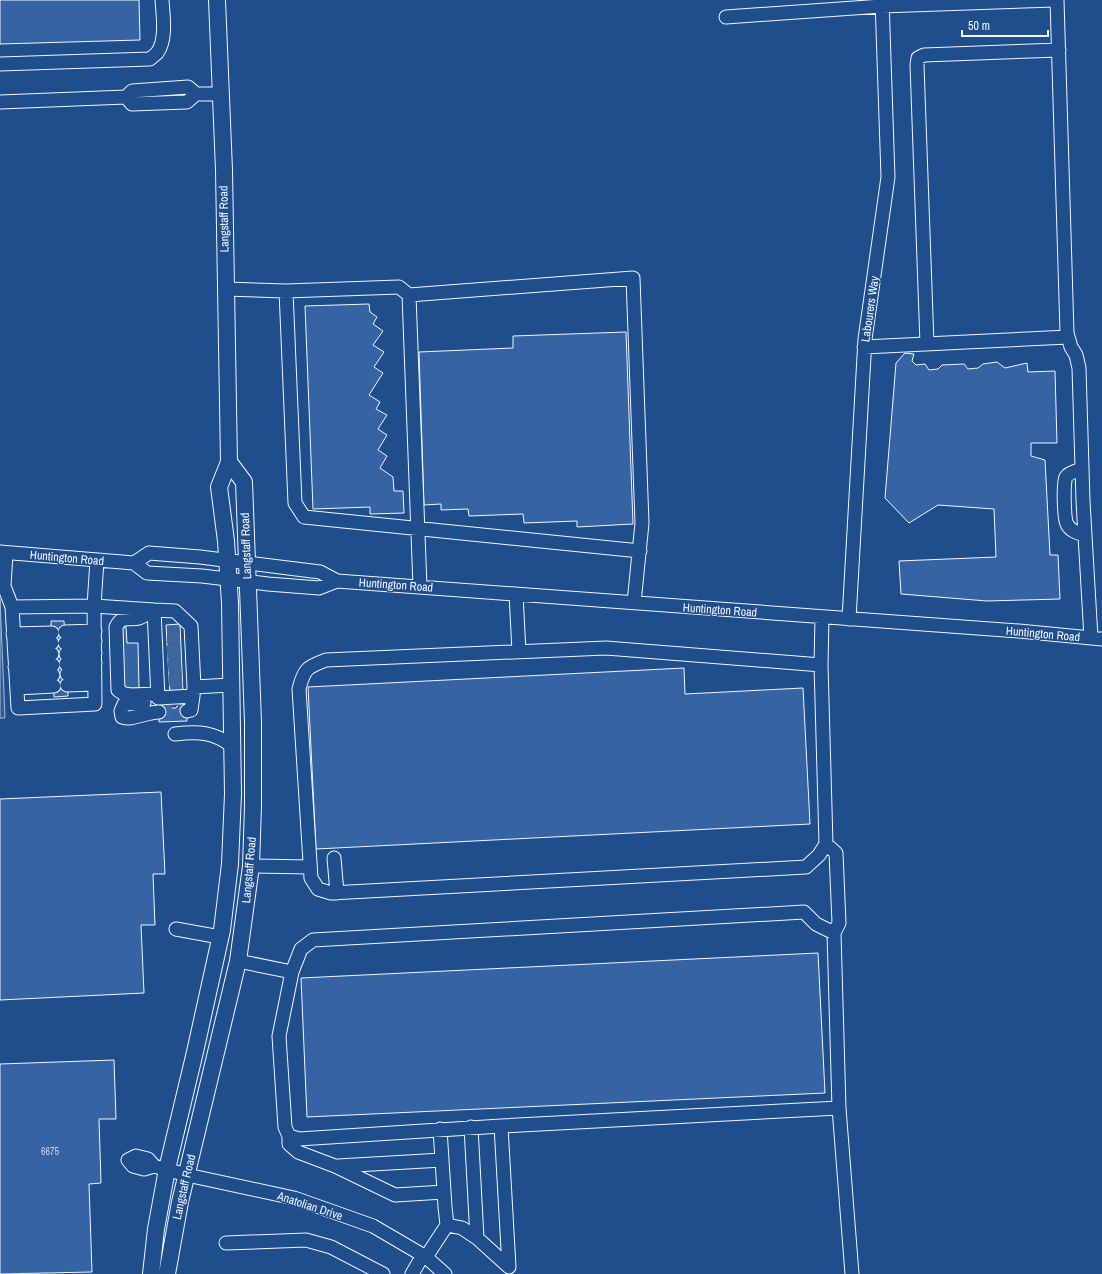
<svg xmlns="http://www.w3.org/2000/svg" width="1102" height="1274" font-family="'Archivo Narrow',sans-serif">
<style>
.parking{fill:#305b95;stroke:#a8bbd7}
.building{fill:#3563a3;stroke:#f2f6ff}
.lines{fill:none;stroke-linecap:round;stroke-linejoin:round}
.minor-tunnel{stroke:#3f679d;stroke-width:13;stroke-dasharray:13 6;stroke-linecap:butt}
.minor-casing{stroke:#f2f6ff;stroke-width:15}
.major-casing{stroke:#f2f6ff;stroke-width:18}
.minor{stroke:#1f4e8c;stroke-width:13}
.major{stroke:#1f4e8c;stroke-width:16}
.labels{text-anchor:middle;dominant-baseline:central;stroke-width:3;stroke-linejoin:round;paint-order:stroke}
.number-label{font-size:10px;fill:#c3d1e8}
.street-label{font-size:12px;fill:#f2f6ff;stroke:#1f4e8c}
</style>
<rect width="100%" height="100%" fill="#1f4e8c"/>
<path class="parking" d="M0,599L5,718H0Z"/>
<path class="building" d="M0,0H139L140,40L0,44Z
M369,304L370,312L377,317L373,324L383,331L373,345L384,352L374,367L383,373L369,395L380,402L376,409L387,415L378,429L387,435L378,450L387,456L380,468L393,477L394,491H403L404,513L370,514V507L313,509L305,306Z
M626,332L633,524L577,527V521L524,523L523,514L469,516L468,509L441,510V504L424,505L419,352L513,348V336Z
M905,353L914,354L912,361L916,365L925,364L929,370L938,369L942,365L964,364L968,369L978,368L983,364L997,362L1005,368L1027,363L1028,372L1055,371L1057,443H1031V456L1045,460L1050,555H1058L1060,599L987,601L901,594L899,561L996,557L994,509L938,505L909,523L885,498L896,363Z
M51,621H64L68,696L54,697Z
M180,624L183,693L170,694L166,625Z
M119,627H126L127,643H138L139,688H121Z
M684,668L685,694L803,688L810,824L316,849L308,687Z
M169,706L172,708H176L177,706H187V721L159,722V707Z
M161,792L165,874H153L155,925H141L144,993L0,1000V799Z
M818,953L825,1093L307,1117L301,978Z
M114,1060L116,1119H99L101,1183L89,1184L92,1272L0,1274V1064Z"/>
<g class="lines">
<path class="minor-tunnel" d="M167,637H181
M167,652L181,651
M168,666L182,665
M169,680L183,679
M159,712L187,711"/>
<defs>
<path id="minor" d="M1057,0L1067,333L1071,347L1076,355L1079,368L1083,501L1091,638
M726,17L882,6L1055,0
M0,64L150,59C152,57 155,55 157,53C167,40 163,15 162,0
M196,94L188,87L132,91L126,97L132,104L187,102L196,94H221
M0,102L126,97
M225,289L286,291L399,287L409,295L420,587
M286,291L295,503L304,517L640,551
M409,295L633,278L642,523L634,603
M927,344L917,65L918,58L924,55L1059,50
M864,347L1068,337
M1082,469C1077,471 1069,472 1066,477C1063,481 1064,519 1067,524C1070,531 1078,533 1085,535
M0,552L134,563L147,573L202,576L268,584L319,588L337,581
M6,553L4,586L12,607
M97,560L94,606L95,704L18,708L12,607L94,606L154,610
M134,563L149,553L200,557L320,572L337,581L1019,631L1102,639
M516,594L519,652
M154,610C150,612 144,616 139,618C129,621 122,614 116,627L118,690L124,694L131,695L158,694
M849,619L865,339L888,177L882,0
M65,632L95,631
M13,634L52,633
M65,643L95,641
M14,645L52,643
M66,654L95,653
M15,656L52,654
M66,664L95,663
M821,665L606,648L326,660C307,667 304,669 299,689L311,878L318,889L331,893L806,867L819,855L826,844
M15,667L53,665
M67,674L95,673
M16,677L53,675
M67,685L95,684
M194,687L193,696L158,698L154,610L175,611L191,626L194,687L231,685
M17,688L54,686
M144,703L124,704L121,711L122,717C130,721 147,712 159,712
M187,711L191,710L193,696
M175,734C198,731 214,732 232,746
M334,858L337,893
M251,866L310,867
M176,929L220,937
M238,961L292,972L279,1036L285,1127L289,1136L299,1139L501,1126L839,1108L834,933L839,923L836,853L826,844L821,665L822,617
M292,972L301,949L313,940L804,912L816,924L834,933
M839,1108L852,1274
M471,1127L477,1238
M289,1136V1144L298,1152L335,1166L395,1195L444,1192
M154,1166L148,1159L136,1156L128,1160L133,1166L144,1169L154,1166L187,1175L294,1198L373,1226L426,1257L445,1274
M338,1166L442,1160
M447,1225L462,1228L477,1238L509,1267L501,1126
M226,1243L306,1240L331,1247L383,1274
M426,1257L447,1225L445,1207L440,1129
M412,1274L423,1255"/>
<path id="major" d="M151,1274L156,1229L167,1169L195,1052L222,930L230,864L233,794L230,603L226,541L219,487L229,462L224,170L217,0
M167,1274L180,1202L238,961L251,866L253,806V722L244,482L229,462"/>
</defs>
<use href="#minor" class="minor-casing"/>
<use href="#major" class="major-casing"/>
<use href="#minor" class="minor"/>
<use href="#major" class="major"/>
</g>
<g class="labels">
<g class="number-label">
<text x="50" y="1151">6675</text>
</g>
<g class="street-label">
<text transform="translate(224 219) rotate(-91)">Langstaff Road</text>
<text transform="translate(870 309) rotate(-82)">Labourers Way</text>
<text transform="translate(246 546) rotate(-92)">Langstaff Road</text>
<text transform="translate(67 558) rotate(5)">Huntington Road</text>
<text transform="translate(396 585) rotate(4)">Huntington Road</text>
<text transform="translate(720 610) rotate(4)">Huntington Road</text>
<text transform="translate(1043 634) rotate(5)">Huntington Road</text>
<text transform="translate(249 870) rotate(-85)">Langstaff Road</text>
<text transform="translate(184 1187) rotate(-77)">Langstaff Road</text>
<text transform="translate(310 1206) rotate(18)">Anatolian Drive</text>
</g>
</g>
<path d="M962 30v6h86v-6" fill="none" stroke="#f2f6ff" stroke-width="2"/>
<text x="968" y="30" font-size="12" fill="#f2f6ff" stroke="#1f4e8c" stroke-width="3" paint-order="stroke">50 m</text>
</svg>
